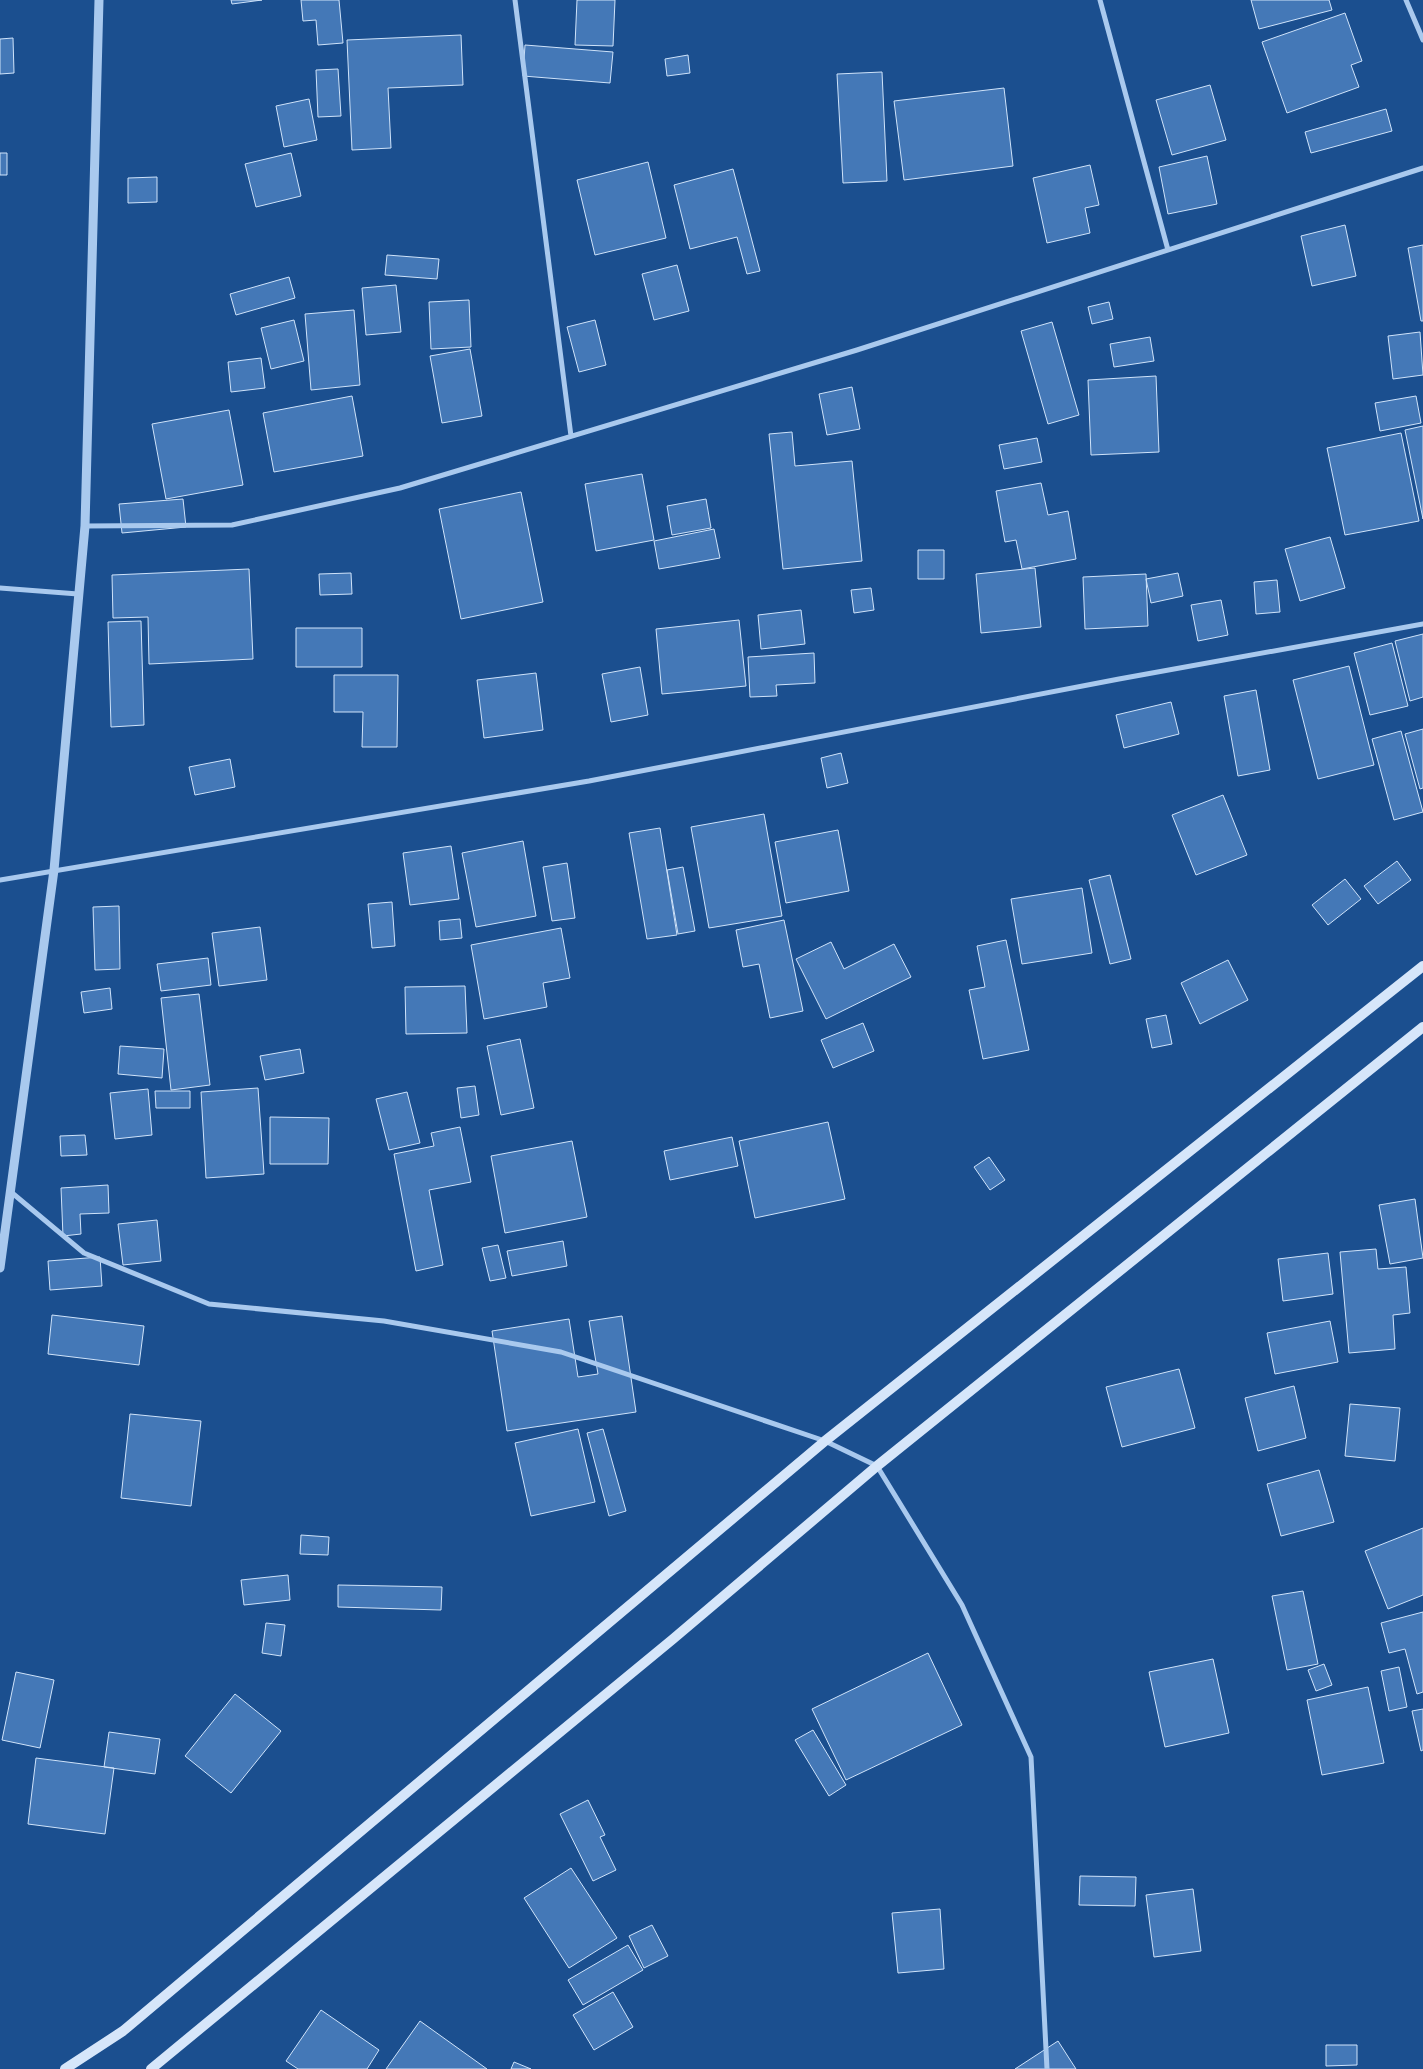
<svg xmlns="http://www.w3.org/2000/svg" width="1423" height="2069" font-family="'Source Sans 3',sans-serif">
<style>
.building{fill:#4478b7;stroke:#cfe3fa}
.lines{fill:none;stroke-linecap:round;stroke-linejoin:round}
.minor{stroke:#a9c9ee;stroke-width:5}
.tertiary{stroke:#a9c9ee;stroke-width:9}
.secondary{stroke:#d6e6fa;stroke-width:10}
</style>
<rect width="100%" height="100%" fill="#1b4f8f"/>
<path class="building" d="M231,0H262L232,4Z
M301,0H339L343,43L318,45L316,20L303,21Z
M577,0H615L613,46L575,45Z
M1251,0H1329L1332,10L1259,29Z
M1345,13L1362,61L1351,65L1359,87L1287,113L1262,42Z
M461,35L463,85L388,88L391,148L352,150L347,40Z
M13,38L14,73L0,74V39Z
M525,45L613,52L610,83L523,76Z
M688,55L690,73L667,76L665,59Z
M338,69L341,116L318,117L316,70Z
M882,72L887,181L843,183L837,74Z
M1210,85L1226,140L1172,155L1156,100Z
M1004,88L1013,166L904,180L894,101Z
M309,99L317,140L284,147L276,106Z
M1386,109L1392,131L1311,153L1305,132Z
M0,153H7V175H0Z
M291,153L301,196L256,207L245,164Z
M1207,156L1217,204L1168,214L1159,167Z
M648,162L666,238L595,255L577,180Z
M1090,165L1099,205L1085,208L1090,233L1047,243L1033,178Z
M733,169L760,271L747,274L737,237L690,249L674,185Z
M157,177V202L128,203V178Z
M1345,225L1356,276L1312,286L1301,236Z
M1423,245V321H1421L1408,248Z
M387,255L439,259L437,279L385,275Z
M677,265L689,311L654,320L642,274Z
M289,277L295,298L236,315L230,294Z
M396,285L401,332L366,335L362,288Z
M469,300L471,347L431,349L429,302Z
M1109,302L1113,319L1092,324L1088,307Z
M354,310L360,385L311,390L305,314Z
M294,320L304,361L271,369L261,328Z
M595,320L606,365L579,372L567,327Z
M1052,322L1079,415L1048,424L1021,331Z
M1420,332L1423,375L1393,379L1388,336Z
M1150,337L1154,361L1114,367L1110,344Z
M470,349L482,416L442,423L430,356Z
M261,358L265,388L231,392L228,362Z
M1156,376L1159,452L1091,455L1088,380Z
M852,387L860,429L827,435L819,394Z
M352,396L363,456L274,472L263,413Z
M1416,396L1421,423L1380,431L1375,403Z
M229,410L243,485L166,499L152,424Z
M1423,426V519L1405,430Z
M792,432L795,466L852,461L862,561L783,569L769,434Z
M1401,433L1419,521L1345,535L1327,448Z
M1037,438L1042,462L1004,469L999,445Z
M642,474L654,540L596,551L585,484Z
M1041,483L1048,515L1068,511L1076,559L1022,569L1016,540L1005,542L996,491Z
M521,492L543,602L461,619L439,509Z
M183,499L186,527L122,533L119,504Z
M706,499L711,528L672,535L667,506Z
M714,529L720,558L659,569L654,541Z
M1330,537L1345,588L1300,601L1285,549Z
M918,550H944V579H918Z
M1035,568L1041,627L981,633L976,574Z
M249,569L253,659L149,664L148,617L113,618L112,575Z
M351,573L352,594L320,595L319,574Z
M1178,573L1183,596L1151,603L1146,579Z
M1146,574L1148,626L1085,629L1083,577Z
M1277,580L1280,612L1256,614L1254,582Z
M871,588L874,610L854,613L851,590Z
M1221,600L1228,635L1198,641L1191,605Z
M801,610L805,644L761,649L758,615Z
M739,620L746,686L662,694L656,629Z
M141,621L144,725L111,727L108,622Z
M296,628H362V667H296Z
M1423,634V697L1410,701L1395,641Z
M1392,643L1408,706L1370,715L1354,653Z
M814,653L815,683L776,685L777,696L750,697L748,657Z
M1349,666L1374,765L1318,779L1293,680Z
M640,667L648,715L611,722L602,674Z
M536,673L543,730L484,738L477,680Z
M334,675H398L397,747H362L363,712H334Z
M1256,690L1270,770L1238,776L1224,696Z
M1171,702L1179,734L1124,748L1116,715Z
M1423,729V788L1420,789L1405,734Z
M1401,731L1423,812L1394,820L1372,739Z
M841,753L848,783L827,788L821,758Z
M230,759L235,787L195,795L189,767Z
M1223,795L1247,855L1196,875L1172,815Z
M764,814L782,916L709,928L691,827Z
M660,828L677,935L647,939L629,833Z
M838,830L849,891L786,903L775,842Z
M523,841L536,916L476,927L462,853Z
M451,846L459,899L410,905L403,853Z
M1397,861L1411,880L1378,904L1364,886Z
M567,863L575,918L552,921L543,867Z
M683,867L695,931L678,934L667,870Z
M1110,875L1131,959L1110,964L1089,880Z
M1345,879L1361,899L1328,925L1312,905Z
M1082,888L1092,953L1022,964L1011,899Z
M392,902L395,946L372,948L368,904Z
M119,906L120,969L95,970L93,907Z
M460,919L462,938L440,940L439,921Z
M784,920L803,1011L770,1018L759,964L743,967L736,930Z
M260,927L267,980L219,986L212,933Z
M561,928L570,978L543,983L547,1007L484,1019L471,945Z
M1006,940L1029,1050L983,1059L969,990L985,987L977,946Z
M831,942L844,969L894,944L911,977L826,1019L796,959Z
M208,958L211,985L161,991L157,964Z
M1228,960L1248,1000L1200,1024L1181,983Z
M465,986L467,1033L406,1034L405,987Z
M110,988L112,1009L84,1013L81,992Z
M199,994L210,1085L171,1090L161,998Z
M1166,1015L1172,1044L1152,1048L1146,1019Z
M863,1023L874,1051L833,1068L821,1040Z
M520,1039L534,1108L501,1115L487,1046Z
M120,1046L164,1049L162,1078L118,1074Z
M300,1049L304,1073L265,1080L260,1056Z
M475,1086L479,1115L461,1118L457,1088Z
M258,1088L264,1174L206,1178L201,1092Z
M148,1089L152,1135L115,1139L110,1093Z
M155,1091H190V1108H156Z
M407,1092L420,1143L389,1150L376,1099Z
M270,1117L329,1118L328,1164H270Z
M828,1122L845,1199L755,1218L739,1141Z
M460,1127L471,1182L429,1190L443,1265L416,1271L394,1154L434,1146L431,1133Z
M85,1135L87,1155L61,1156L60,1136Z
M732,1137L738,1166L670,1180L664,1151Z
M572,1141L587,1217L505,1233L491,1156Z
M989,1157L1005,1180L990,1190L974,1167Z
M108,1185L109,1213L80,1214L81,1234L63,1236L61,1188Z
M1415,1199L1423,1258L1390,1264L1379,1205Z
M157,1220L161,1261L123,1265L118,1224Z
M563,1241L567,1266L512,1276L507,1251Z
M498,1245L506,1278L490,1281L482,1248Z
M1376,1249L1378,1269L1406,1267L1410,1313L1393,1315L1395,1349L1349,1353L1340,1252Z
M1328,1253L1333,1294L1283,1301L1278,1259Z
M100,1257L102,1286L50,1290L48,1261Z
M52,1315L144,1326L139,1365L48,1354Z
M622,1316L636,1412L507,1431L492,1331L569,1319L578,1377L598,1374L589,1321Z
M1330,1321L1338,1362L1275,1374L1267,1333Z
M1179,1369L1195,1428L1122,1447L1106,1387Z
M1294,1386L1306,1438L1258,1451L1245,1398Z
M1350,1404L1400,1408L1395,1461L1345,1456Z
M130,1414L201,1421L191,1506L121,1498Z
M578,1429L595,1502L531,1516L515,1443Z
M603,1429L626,1511L609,1516L587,1433Z
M1319,1470L1334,1522L1281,1536L1267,1484Z
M1423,1528V1595L1388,1609L1365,1551Z
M301,1535L329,1537L328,1555L300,1554Z
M288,1575L290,1600L244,1605L241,1580Z
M338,1585L442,1587L441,1610L338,1607Z
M1303,1591L1318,1664L1287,1670L1272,1596Z
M1423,1612V1692L1417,1694L1405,1649L1389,1653L1381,1623Z
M266,1623L285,1625L281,1656L262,1653Z
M928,1653L962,1725L846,1780L812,1709Z
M1213,1659L1229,1733L1165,1747L1149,1672Z
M1324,1664L1332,1685L1316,1691L1308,1670Z
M1399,1667L1407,1707L1389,1711L1381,1671Z
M16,1672L54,1680L40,1748L2,1740Z
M1368,1687L1384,1763L1322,1775L1307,1700Z
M235,1694L281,1731L231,1793L185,1756Z
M1423,1709V1750L1421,1751L1412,1711Z
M813,1730L846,1785L829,1796L795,1740Z
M109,1732L160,1739L155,1774L104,1767Z
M36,1758L114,1768L105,1834L28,1824Z
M588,1800L605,1835L600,1837L616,1870L593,1881L560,1814Z
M571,1868L617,1938L569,1968L524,1898Z
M1080,1876L1136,1877L1135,1906L1079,1905Z
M1193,1889L1201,1951L1154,1957L1146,1895Z
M940,1909L944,1969L898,1973L892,1913Z
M652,1925L668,1956L644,1968L629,1936Z
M628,1945L643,1970L583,2005L568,1980Z
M613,1992L633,2027L594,2050L573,2015Z
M321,2010L379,2050L367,2069H298L286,2061Z
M420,2021L487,2069H386Z
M1058,2041L1076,2069H1015Z
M1326,2045H1357V2065L1326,2066Z
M514,2062L531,2069H511Z"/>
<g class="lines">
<path class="minor" d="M515,0L571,436
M1100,0L1168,250
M1406,0L1423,40
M85,526L232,525L400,488L857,350L1423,168
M0,588L78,594
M0,880L589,781L1119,679L1423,624
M11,1192L84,1253L209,1304L384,1321L561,1352L825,1441L877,1466L962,1605L1031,1757L1047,2069"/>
<path class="tertiary" d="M0,1268L54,870L85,526L99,0"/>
<path class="secondary" d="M65,2069L123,2031L825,1441L1423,966
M151,2069L673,1639L877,1466L1423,1027"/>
</g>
</svg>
